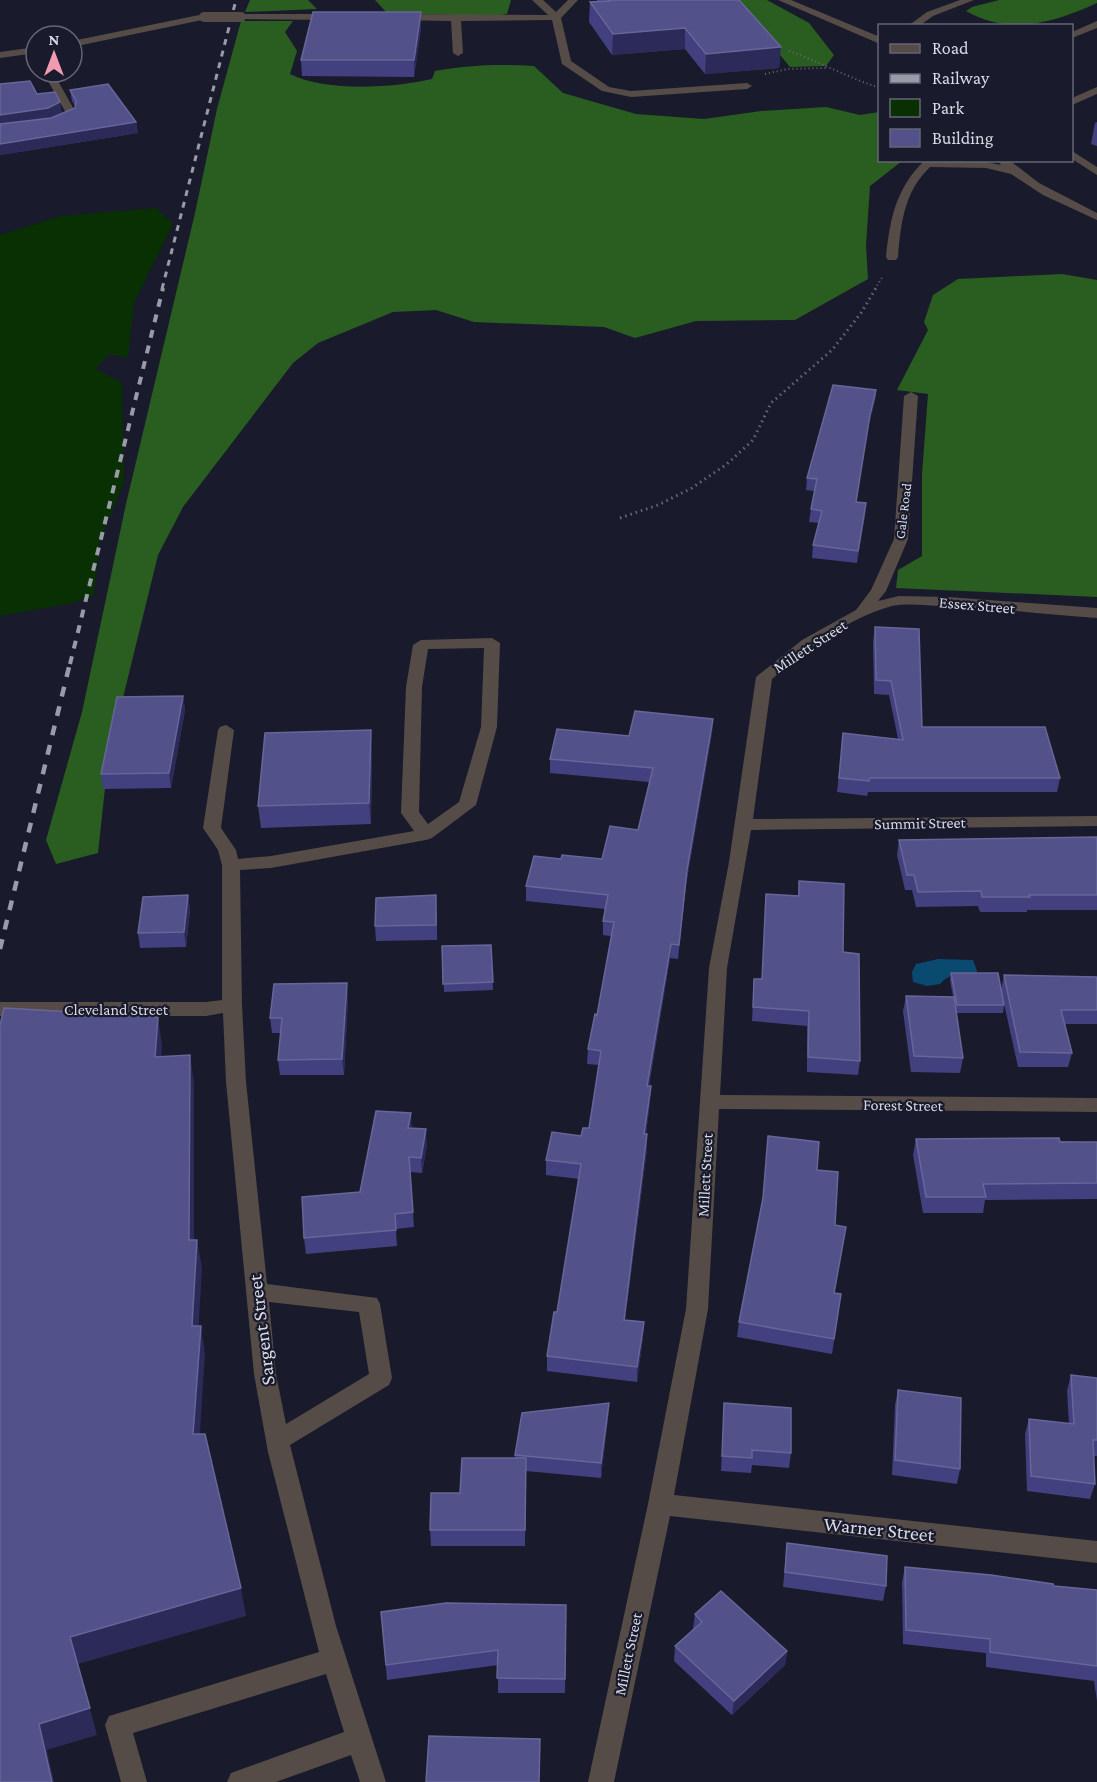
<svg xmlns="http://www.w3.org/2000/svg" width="1097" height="1782" font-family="'Crimson Pro',serif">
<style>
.green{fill:#083002}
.forest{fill:#2a5e20}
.water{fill:#0b4a70}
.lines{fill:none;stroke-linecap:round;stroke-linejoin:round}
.path-far1{stroke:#676877;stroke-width:2;stroke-dasharray:1 3;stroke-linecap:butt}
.path{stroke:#676877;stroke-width:3;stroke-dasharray:1.5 4;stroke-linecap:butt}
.minor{fill:#554c47;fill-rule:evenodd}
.rail-far2{stroke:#999ba8;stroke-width:3;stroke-dasharray:6 6;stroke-linecap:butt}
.rail-far1{stroke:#999ba8;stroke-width:4;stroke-dasharray:8 8;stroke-linecap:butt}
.rail{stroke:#999ba8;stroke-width:4.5;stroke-dasharray:10 10;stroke-linecap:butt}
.minor-bridge{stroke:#554c47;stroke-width:10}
.wall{fill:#42407f}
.shaded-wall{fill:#2b2a59}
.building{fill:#52518a;stroke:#676698;stroke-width:1.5}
.labels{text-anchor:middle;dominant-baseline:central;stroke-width:4.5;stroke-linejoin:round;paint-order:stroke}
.far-street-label{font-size:14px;fill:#d7d9e5;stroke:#191a2b}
.street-label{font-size:16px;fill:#d7d9e5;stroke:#191a2b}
.near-street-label{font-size:20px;fill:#d7d9e5;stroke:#191a2b}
</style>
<rect width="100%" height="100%" fill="#191a2b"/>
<path class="green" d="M156,208L173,224L134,303L128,358L109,354L96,369L122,383L124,482L100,540L94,595L72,603L0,616V235L61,216Z"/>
<path class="forest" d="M250,0H308L317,9L245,12Z
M375,0H511L507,14L493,16L387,13Z
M673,0H767L809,23L834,55L826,66L790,67L766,38Z
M999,0H1097V3C1053,23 1010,36 966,11L972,7Z
M241,21H293L285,32L297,51L290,74C325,92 394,88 432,79L435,71C469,65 500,64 534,66L563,93L636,114L704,119L761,111L826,107L860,115L879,112L880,160L902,161L870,186L866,245L868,279L795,320L696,321L635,338L604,327L474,322L436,310L393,312L318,343L293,363L183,507L158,555L119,714L105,788L98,853L56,864L46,840L82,712L126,504L195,213L217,109Z
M1062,274L1097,280V597L896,588L898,570L922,556V474L928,394L897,390L928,330L924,322L933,295L958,279Z"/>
<path class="water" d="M938,959L973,960L977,971L976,974C962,974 950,972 940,984L927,986L913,982L912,972L916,964Z"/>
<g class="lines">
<path class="path-far1" d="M789,51C820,62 849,78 880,88
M765,74L788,69L826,68
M875,289L883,276"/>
<path class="path" d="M620,518L658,505L692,488L727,464L753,440L771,403L832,350L861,313L876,288"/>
<path class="minor" d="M532,0H543L556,12L568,0H578L561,18L571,61L609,87L631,91L747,83L752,86L747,89L631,97L602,91L562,64L552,20L461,21L463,53L458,56L453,53L451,21L396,20L391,17L396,14L548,15Z
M778,0H791L880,37V44Z
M960,0H974L933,16L919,26H908L927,12Z
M204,14L209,17L207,19L72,47V41Z
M241,14H335L340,17L335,20L238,19L236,17Z
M1097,21V28L1072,38V32Z
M36,47V53L0,58V52Z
M43,72H53L76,113L72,120L55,126L50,123L66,113Z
M1097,87V94L1072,105V98Z
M1072,151L1097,167V175L1072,159Z
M925,160L986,162L1001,165L997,160H1009L1039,183L1097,213V220L1043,195L1011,174L986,168L930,167C904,192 901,223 898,257L896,260H888L886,257C890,218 896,188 925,160Z
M911,392L918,396L908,539L886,591L878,601L899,596L948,597L1097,608V618C1044,615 991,607 938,606C923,605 906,603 892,606C847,618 807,650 772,679L753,819L1097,816V826L751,830L727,968L720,1095L1097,1098V1112L719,1109L708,1309L674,1495L1097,1541V1563L670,1516L614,1782H588L648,1504L686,1309L709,968L729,862L756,677L802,640L856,610L871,590L894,539L904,396Z
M492,638L500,643L497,727L476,805L432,838L426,840L271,868L240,870L242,1005L246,1082L267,1284L377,1298L380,1304L392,1378L389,1385L290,1445L336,1626L386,1782H360L351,1755L276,1782H227L231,1773L344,1732L326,1674L133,1733L147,1782H121L105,1725L109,1716L319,1652L268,1452L254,1374L226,1082L223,1013L206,1016H0V1002H206L222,1000V865L218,850L203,828L218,730L220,727L226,725L234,730L221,828L236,850L238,859L271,856L414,831L401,813L406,687L413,645L421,640ZM484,648L481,727L459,802L428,824L419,812L422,687L428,649ZM269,1302L359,1312L369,1374L286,1424L276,1374Z"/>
<path class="rail-far2" d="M162,289L236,0"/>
<path class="rail-far1" d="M70,664L163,288"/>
<path class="rail" d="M0,949L70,663"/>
<path class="minor-bridge" d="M204,17H241"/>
</g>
<path class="wall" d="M597,0H739L781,47L779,68L705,74L685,49L612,55L589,22L590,2H597Z
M421,28L414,77L302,76L301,60Z
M70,90L136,122L138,133L0,155L37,94L62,113L75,108V106L72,101Z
M1097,122V146L1091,144L1095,123Z
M876,390L875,401L868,427L856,502L865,515L857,563L812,558L813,545L819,523L809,522L811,509L814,491L806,490L807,478Z
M875,627L922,727L1060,778L1057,792H868L867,796L837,792L843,733L898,739L889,695L874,694L873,641Z
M183,696L185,710L171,788L103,789L101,774Z
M713,719L712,733L686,885L678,959L670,958L649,1086H651L650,1101L646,1134H647V1149L625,1320L644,1322L643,1337L637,1382L547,1371V1356L557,1312L579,1179L546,1175V1160L581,1136L589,1128L599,1065L587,1064L588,1049L597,1015L611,936L603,935V921L605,909L526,901V886L561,859H602L638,830L649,782L550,773V759L629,736Z
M372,752L371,824L261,828L258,806Z
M1097,837V910H1027V912H980L978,906L916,907L912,890H905L897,855L899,840Z
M799,881L843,952L860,1061L858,1075L807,1072V1026L752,1021L754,979H762L766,894L798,896Z
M188,895L190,910L186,947L140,948L138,933Z
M437,911V940L376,941L375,926Z
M491,945L493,990L444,992L442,946Z
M951,973L1004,1005L1003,1013H956L963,1058L960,1073L911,1072L903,1011L906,996L953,997L950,980Z
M1004,975L1097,977V1024H1065L1072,1053L1068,1067H1018L1001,990Z
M348,998L344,1075H280L278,1060L281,1033H272L270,1018Z
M412,1128L427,1145L422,1173L410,1172L414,1227L396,1229L397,1246L306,1254L304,1238L360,1192Z
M916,1139L1097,1142V1199L985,1200L983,1213H923L913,1155Z
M817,1170L835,1225L846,1227L834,1293L841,1294L832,1354L737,1337L739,1322Z
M1071,1375L1097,1378V1456H1094L1095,1484L1090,1499L1027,1491L1025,1434L1029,1419L1069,1424L1067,1391Z
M898,1390L960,1469L957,1484L892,1475L895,1405Z
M609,1403L608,1418L601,1478L526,1471L525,1546H431L430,1530L460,1493L515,1458V1455Z
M724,1403L791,1453L789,1468L752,1465L751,1473L721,1471Z
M787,1543L886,1586L883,1601L783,1587Z
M905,1567L1054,1586L1097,1590V1701L1094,1681L986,1667V1653L903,1644L902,1582Z
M566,1605L565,1693H498V1665L387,1680L381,1612Z
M695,1614L787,1651L785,1665L732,1715L674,1661L675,1646L693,1629Z"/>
<path class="shaded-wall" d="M421,12V28L414,77V60Z
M685,28V49L612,55L613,34Z
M781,47L779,68L705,74L706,54Z
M60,102L62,113L49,119L0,126V115Z
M136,122L138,133L0,155V144Z
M876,390L875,401L868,427L854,514L870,415Z
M866,503L865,515L857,563L858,551Z
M183,696L185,710L171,788L169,773Z
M713,719L712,733L686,885L678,959L687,870Z
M371,730L372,752L371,824L369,803Z
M188,895L190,910L186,947L184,932Z
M671,944L670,958L646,1100L647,1086Z
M347,983L348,998L344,1075L342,1059Z
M158,1017L162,1045L160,1085L155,1057Z
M190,1055L194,1083V1268L189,1240Z
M651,1086L650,1101L644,1149V1134Z
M411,1113L412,1128H408Z
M426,1129L427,1145L422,1173L421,1158Z
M647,1134V1149L623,1335L624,1320Z
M197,1240L202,1268L197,1354L192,1326Z
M644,1322L643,1337L637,1382V1367Z
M201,1326L205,1354L198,1462L193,1434Z
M609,1403L608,1418L601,1478V1463Z
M241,1588L246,1616L78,1664L97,1735L47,1750L54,1782H52L39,1724L70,1637Z
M787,1651L785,1665L732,1715L734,1701Z"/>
<path class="building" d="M608,0H739L781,47L706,54L685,28L613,34L590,2L609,1Z
M313,12H421L414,60H301Z
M30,81L37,94L55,92L60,102L48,108L0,115V84Z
M108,84L136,122L0,144V124L51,118L75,108L76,101L70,90Z
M833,385L876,390L870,415L856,502L866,503L858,551L813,545L822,511L811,509L817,479L807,478Z
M875,627L919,629L922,727H1045L1060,778H870L869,781L839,778L843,733L903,740L891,681L876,680Z
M183,696L169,773L101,774L117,697Z
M635,711L713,719L687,870L679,945L671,944L647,1086H651L644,1134H647L624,1320L644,1322L637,1367L547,1356L554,1312H557L581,1164L546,1160L552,1132L581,1136L583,1128H589L601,1051L588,1049L595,1014L597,1015L614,922L603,921L608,895L526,886L534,856L561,859L562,855L602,859L610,826L638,830L653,768L550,759L557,729L629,736Z
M371,730L369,803L258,806L265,733Z
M1097,837V895H1029L1030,897H982L981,891L918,892L914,875H907L899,840Z
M799,881L844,884L843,952L859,954L860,1061L808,1057L809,1011L753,1007L754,979H762L766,894L799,896Z
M188,895L184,932L138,933L143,897Z
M436,895V925L375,926L376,898Z
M491,945L493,982L443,984L442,946Z
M951,973H998L1004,1005H957Z
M1004,975L1097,977V1010H1061L1072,1053L1020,1052Z
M347,983L342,1059L278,1060L282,1018H270L274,984Z
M906,996L954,997L963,1058L914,1056Z
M4,1008L158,1017L155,1057L190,1055L189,1240H197L192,1326H201L193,1434H205L241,1588L70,1637L90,1708L39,1724L52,1782H0V1025Z
M376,1111L411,1113L408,1128L426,1129L421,1158L409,1157L413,1212L395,1214L396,1230L304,1238L302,1197L360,1192Z
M768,1136L819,1142L817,1170L838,1172L835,1225L846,1227L834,1293L841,1294L834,1339L739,1322L763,1198Z
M1059,1138L1060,1142H1097V1183L983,1184L986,1197H926L916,1139Z
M1071,1375L1097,1378V1440H1093L1095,1484L1031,1476L1029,1419L1074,1424Z
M898,1390L961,1398L960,1469L895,1460Z
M609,1403L601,1463L515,1455L522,1413Z
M724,1403L791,1408V1453L752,1450V1458L722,1456Z
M462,1458H526L525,1530H430L431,1493H460Z
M787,1543L887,1556L886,1586L785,1572Z
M905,1567L991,1575L1053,1584L1054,1586L1097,1590V1666L990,1652V1639L906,1630Z
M721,1591L787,1651L734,1701L675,1646L702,1622L695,1614Z
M446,1603L566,1605L565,1679L497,1678L498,1650L386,1665L381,1612Z
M429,1736L540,1739L539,1782H426Z"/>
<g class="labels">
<g class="far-street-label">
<text transform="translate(903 511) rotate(-83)">Gale Road</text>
</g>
<g class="street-label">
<text transform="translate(977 605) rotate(5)">Essex Street</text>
<text transform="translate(810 646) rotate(-33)">Millett Street</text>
<text transform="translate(920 823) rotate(-1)">Summit Street</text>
<text x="116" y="1009">Cleveland Street</text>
<text transform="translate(903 1105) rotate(1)">Forest Street</text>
<text transform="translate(705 1175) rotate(-87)">Millett Street</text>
<text transform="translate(628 1654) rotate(-78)">Millett Street</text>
</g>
<g class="near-street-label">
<text transform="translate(261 1330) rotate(-97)">Sargent Street</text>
<text transform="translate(879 1529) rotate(6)">Warner Street</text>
</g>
</g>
<rect x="878" y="24" width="195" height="138" fill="#191a2b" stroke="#656675" stroke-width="1.5"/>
<rect x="890" y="44" width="30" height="9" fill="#554c47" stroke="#656675" stroke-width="1.5"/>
<text x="932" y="54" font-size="18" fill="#d7d9e5">Road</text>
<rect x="890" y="74" width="30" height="9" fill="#999ba8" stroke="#656675" stroke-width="1.5"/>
<text x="932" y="84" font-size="18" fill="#d7d9e5">Railway</text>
<rect x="890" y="99" width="30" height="18" fill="#083002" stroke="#656675" stroke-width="1.5"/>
<text x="932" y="114" font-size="18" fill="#d7d9e5">Park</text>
<rect x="890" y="129" width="30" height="18" fill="#52518a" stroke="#656675" stroke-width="1.5"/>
<text x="932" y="144" font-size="18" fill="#d7d9e5">Building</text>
<g transform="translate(54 54)"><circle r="28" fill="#191a2b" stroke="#656675" stroke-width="1.5"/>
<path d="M0-4.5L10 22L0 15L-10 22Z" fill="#f29ab0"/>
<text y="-9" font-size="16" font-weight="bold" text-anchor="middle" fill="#d7d9e5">N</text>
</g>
</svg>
